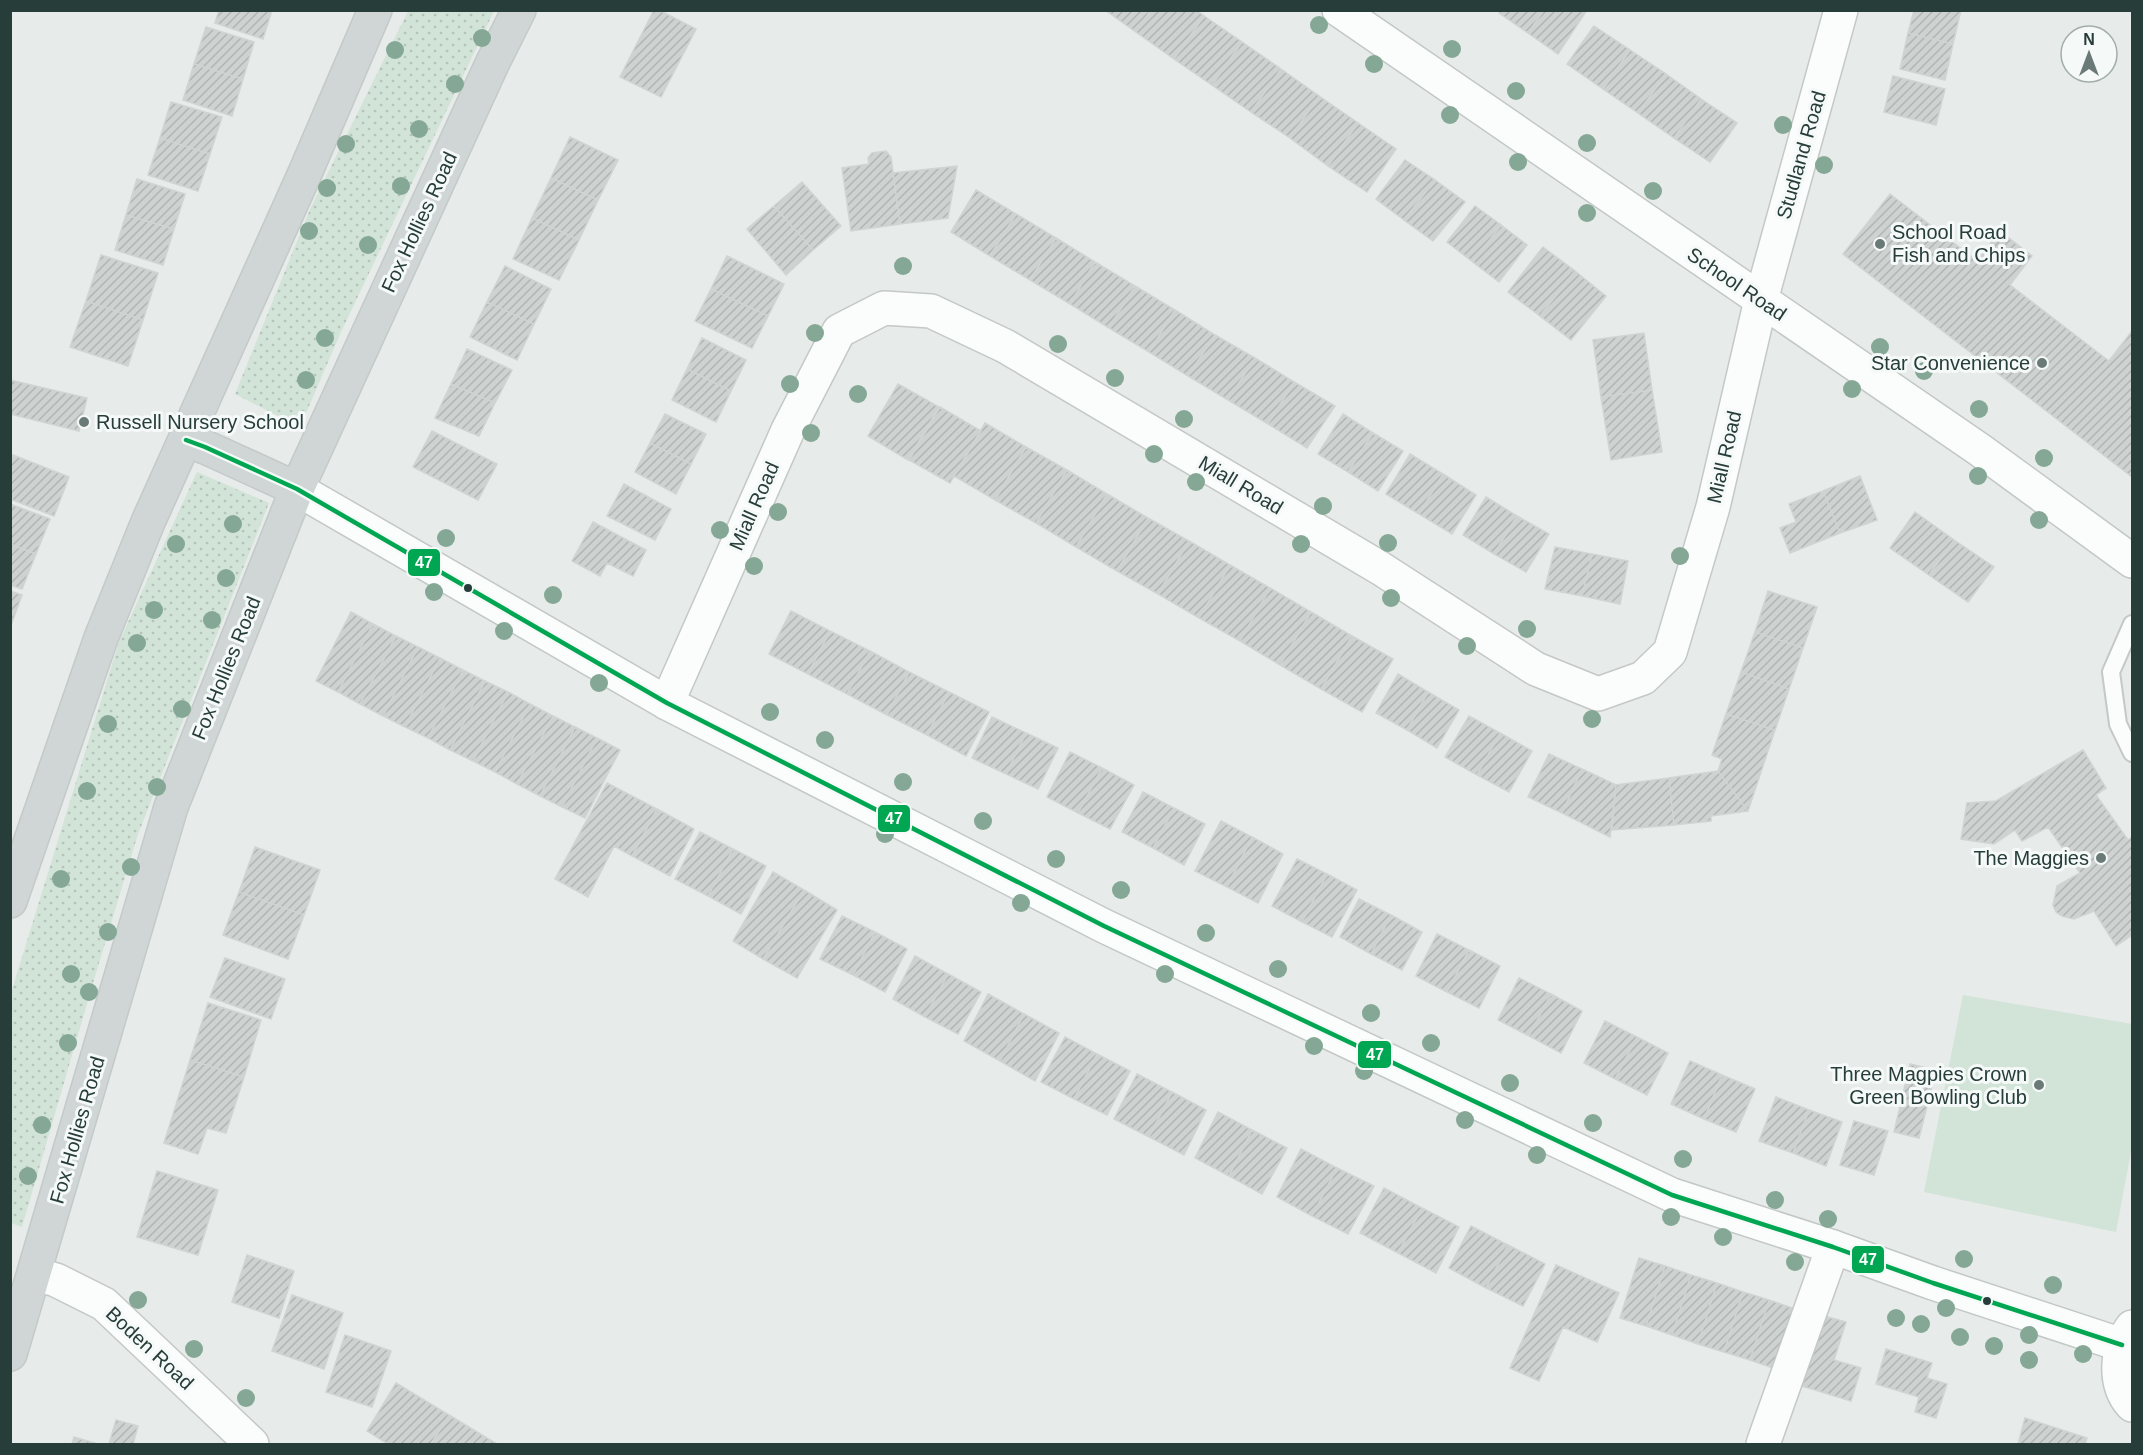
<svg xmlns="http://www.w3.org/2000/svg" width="2143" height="1455" font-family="Arial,sans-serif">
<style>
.grass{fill:url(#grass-dots)}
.green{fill:#d2e3d8}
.building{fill:url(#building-hatch);stroke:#d0d4d2;stroke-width:1.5}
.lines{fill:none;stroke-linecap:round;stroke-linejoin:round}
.lane-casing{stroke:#c4c8c6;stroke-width:20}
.street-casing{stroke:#c4c8c6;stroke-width:36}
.secondary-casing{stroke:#c2c8c6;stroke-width:36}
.primary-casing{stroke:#c3cac8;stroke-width:36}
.lane{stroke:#fbfcfc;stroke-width:16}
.street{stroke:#fbfcfc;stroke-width:33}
.secondary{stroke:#fbfcfc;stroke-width:33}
.primary{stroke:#cfd6d5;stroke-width:33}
.bus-1-casing{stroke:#f5f9f8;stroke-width:9}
.bus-1{stroke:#00a651;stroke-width:4.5}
.tree{fill:#85a795}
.poi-dot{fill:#6a7a77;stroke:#f5f9f8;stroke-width:2}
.bus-dot{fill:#263d39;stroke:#f5f9f8;stroke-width:2}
.labels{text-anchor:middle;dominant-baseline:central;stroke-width:6;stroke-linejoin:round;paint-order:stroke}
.street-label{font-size:20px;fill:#263d39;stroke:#f5f9f8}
.poi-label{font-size:20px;fill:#263d39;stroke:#f5f9f8;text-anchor:end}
.line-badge{stroke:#f5f9f8;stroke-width:2}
.badge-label{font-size:16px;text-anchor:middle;font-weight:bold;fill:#fff}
</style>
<defs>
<pattern id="grass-dots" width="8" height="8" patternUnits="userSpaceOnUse" patternTransform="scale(1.5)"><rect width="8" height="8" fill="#d2e3d8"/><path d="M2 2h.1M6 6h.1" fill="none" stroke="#b4c4ba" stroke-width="1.8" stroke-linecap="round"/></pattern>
<pattern id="building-hatch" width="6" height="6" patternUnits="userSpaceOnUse" patternTransform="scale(1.5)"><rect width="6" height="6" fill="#ced2d1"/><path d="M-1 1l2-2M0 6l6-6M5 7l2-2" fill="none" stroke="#b1b5b4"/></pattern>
</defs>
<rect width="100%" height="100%" fill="#e7ebe9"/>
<path class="grass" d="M408,11H494L341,332L300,427L235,394L311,207Z
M197,472L269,503L138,834L93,983L22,1227L11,1223V993L119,642Z"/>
<path class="green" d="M1963,995L2132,1024V1146L2116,1232L1924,1192Z"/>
<path class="building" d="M219,10H272L263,39L215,23Z
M654,10H659L696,29L661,97L620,77Z
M1105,10H1151L1136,32Z
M1151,10H1196L1204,16L1174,59L1136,32Z
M1500,10H1544L1528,33L1499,13Z
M1544,10H1587L1558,54L1528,33Z
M1914,10H1961L1953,44L1908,33Z
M1204,16L1242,42L1212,85L1174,59Z
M1594,26L1630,50L1603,89L1567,64Z
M206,27L254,42L243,79L194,64Z
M1908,33L1953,44L1945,80L1900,69Z
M1242,42L1281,69L1251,112L1212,85Z
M1630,50L1666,74L1638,113L1603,89Z
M194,64L243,79L232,116L183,100Z
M1281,69L1319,96L1290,138L1251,112Z
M1666,74L1701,99L1674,138L1638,113Z
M1893,76L1945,89L1936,125L1884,112Z
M1319,96L1358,123L1328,166L1290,138Z
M1701,99L1737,123L1710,162L1674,138Z
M171,102L222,117L210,154L160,138Z
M1358,123L1396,149L1367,192L1328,166Z
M570,137L618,160L598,200L551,178Z
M160,138L210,154L198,191L148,175Z
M886,151L891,157L900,224L851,231L842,168L869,164L868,158L872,153Z
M1405,160L1435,180L1404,220L1376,199Z
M957,166L948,218L900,224L893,173Z
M551,178L598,200L579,240L532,218Z
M137,179L185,194L174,229L126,215Z
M1435,180L1465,202L1433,241L1404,220Z
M802,182L841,226L813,250L774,206Z
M976,190L1016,214L990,256L951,232Z
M1890,194L1977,261L2000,231L2032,256L2010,285L2109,361L2132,331V477L1843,254Z
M774,206L813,250L786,275L747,229Z
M1475,206L1501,225L1473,262L1447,242Z
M1016,214L1056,238L1030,280L990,256Z
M126,215L174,229L163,265L115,250Z
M532,218L579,240L559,280L513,259Z
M1501,225L1527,245L1499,282L1473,262Z
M1056,238L1095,262L1070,304L1030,280Z
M1543,247L1575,271L1540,316L1508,292Z
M101,255L158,273L143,320L86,301Z
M727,256L784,284L768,316L711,289Z
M1095,262L1135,286L1109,328L1070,304Z
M505,266L551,289L534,324L487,302Z
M1575,271L1606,296L1571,340L1540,316Z
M1135,286L1175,310L1149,352L1109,328Z
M711,289L768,316L752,348L695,321Z
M86,301L143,320L128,366L70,347Z
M487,302L534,324L517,360L470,337Z
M1175,310L1215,335L1188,376L1149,352Z
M1644,333L1652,390L1601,397L1593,340Z
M1215,335L1255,358L1228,400L1188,376Z
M702,338L746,360L731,391L687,369Z
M467,349L512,370L495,403L451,384Z
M1255,358L1294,382L1268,424L1228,400Z
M687,369L731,391L716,422L672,400Z
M10,380L87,398L79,431L10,414Z
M1294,382L1335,406L1307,448L1268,424Z
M451,384L495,403L479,436L435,418Z
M898,384L939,407L908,460L868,436Z
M1652,390L1662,452L1611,460L1601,397Z
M940,407L981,431L950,483L909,460Z
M665,414L706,434L691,464L650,443Z
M1343,414L1373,433L1348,472L1318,454Z
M985,423L1026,447L995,500L954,476Z
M432,431L497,464L478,500L413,467Z
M1373,433L1403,451L1378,491L1348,472Z
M650,443L691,464L676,494L635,472Z
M1026,447L1067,470L1036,523L995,500Z
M1410,454L1443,474L1419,514L1386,494Z
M13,455L69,477L54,516L10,499V463Z
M1067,470L1107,494L1076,547L1036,523Z
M1443,474L1476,495L1452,534L1419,514Z
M1860,476L1877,520L1840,533L1823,491Z
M624,484L671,509L655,540L607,516Z
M1823,491L1840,533L1790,553L1780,528L1796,522L1789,504Z
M1107,494L1148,518L1117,571L1076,547Z
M1486,497L1517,516L1494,554L1463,535Z
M10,504L50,519L36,554L10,544Z
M1915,512L1954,540L1929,575L1890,548Z
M1517,516L1549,534L1526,572L1494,554Z
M1148,518L1189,541L1158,594L1117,571Z
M593,522L646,550L633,576L607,563L600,576L572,561Z
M1954,540L1994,567L1968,602L1929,575Z
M1189,541L1230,565L1199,618L1158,594Z
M10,544L36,554L22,589L10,585Z
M1555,547L1592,554L1582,596L1545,589Z
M1592,554L1628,561L1620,604L1582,596Z
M1230,565L1270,588L1240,641L1199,618Z
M1270,588L1311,612L1280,665L1240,641Z
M10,591L22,595L10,628Z
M1768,591L1817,607L1803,648L1755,632Z
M791,611L830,631L808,674L769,654Z
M351,612L373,624L338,692L316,681Z
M1311,612L1352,636L1321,689L1280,665Z
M373,624L396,636L360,704L338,692Z
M830,631L870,651L847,694L808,674Z
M1755,632L1803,648L1789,689L1741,672Z
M396,636L418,647L383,716L360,704Z
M1352,636L1393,659L1362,712L1321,689Z
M418,647L440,658L405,727L383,716Z
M870,651L909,672L887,715L847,694Z
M440,658L463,670L428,738L405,727Z
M463,670L485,681L450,750L428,738Z
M909,672L949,692L927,735L887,715Z
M1741,672L1789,689L1775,730L1726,714Z
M1398,674L1428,692L1407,730L1376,713Z
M485,681L508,692L473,761L450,750Z
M508,692L530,704L495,772L473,761Z
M949,692L989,712L966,756L927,735Z
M1428,692L1459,710L1437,748L1407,730Z
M530,704L553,716L517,784L495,772Z
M1726,714L1775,730L1748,811L1718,771L1722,759L1712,755Z
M553,716L575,727L540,796L517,784Z
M1469,716L1500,733L1477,775L1445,757Z
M992,717L1026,733L1006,774L972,758Z
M575,727L597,738L562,807L540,796Z
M1026,733L1058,748L1038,789L1006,774Z
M1500,733L1532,751L1509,792L1477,775Z
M597,738L620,750L585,818L562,807Z
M2083,750L2106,788L2096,795L2128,840L2132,837V935L2116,946L2094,911L2074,919L2062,916L2056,912L2053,905L2057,886L2080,873L2048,827L2022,841L2015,830L1994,844L1961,839L1967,803L1996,801Z
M1070,752L1102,768L1078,813L1047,797Z
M1549,754L1582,769L1562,813L1528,797Z
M1102,768L1134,785L1110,829L1078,813Z
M1582,769L1616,785L1610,837L1562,813Z
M1718,771L1748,811L1711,816V821L1674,825L1669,778Z
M1669,778L1674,825L1612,830L1616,785Z
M607,783L657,809L632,856L614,846L588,897L555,879Z
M1143,792L1174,808L1153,848L1122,832Z
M1174,808L1205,824L1184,865L1153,848Z
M657,809L694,829L670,876L632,856Z
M1221,821L1252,837L1227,887L1195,871Z
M700,832L733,849L708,896L675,879Z
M1252,837L1283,854L1258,903L1227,887Z
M255,847L320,870L304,915L239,892Z
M733,849L766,866L741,914L708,896Z
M1297,859L1327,874L1302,922L1272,906Z
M773,872L804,890L763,959L733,941Z
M1327,874L1357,890L1332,937L1302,922Z
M804,890L837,910L797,978L763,959Z
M239,892L304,915L288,959L223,935Z
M1359,899L1391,915L1371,954L1340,937Z
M1391,915L1422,932L1402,970L1371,954Z
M842,916L875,932L853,975L820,959Z
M875,932L907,949L885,992L853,975Z
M1437,934L1469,950L1447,992L1416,976Z
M1469,950L1500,966L1479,1008L1447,992Z
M915,956L948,974L925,1017L893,999Z
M225,958L285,979L271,1019L210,997Z
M948,974L981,992L958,1034L925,1017Z
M1519,978L1551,994L1529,1036L1498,1020Z
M988,994L1024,1014L1000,1061L964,1041Z
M1551,994L1582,1011L1561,1053L1529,1036Z
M208,1003L261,1020L244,1077L190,1060Z
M1024,1014L1059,1033L1035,1081L1000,1061Z
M1605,1021L1637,1037L1615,1079L1584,1063Z
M1065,1037L1097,1054L1074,1099L1041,1082Z
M1637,1037L1668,1053L1647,1095L1615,1079Z
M1097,1054L1130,1071L1107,1115L1074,1099Z
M190,1060L244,1077L226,1133L207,1128L198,1154L164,1143Z
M1690,1061L1722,1075L1704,1119L1671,1104Z
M1910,1064L1936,1070L1919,1138L1894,1132Z
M1137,1074L1172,1092L1149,1137L1114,1119Z
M1722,1075L1755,1089L1736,1132L1704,1119Z
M1172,1092L1206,1110L1184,1155L1149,1137Z
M1776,1097L1809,1110L1793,1153L1759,1141Z
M1809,1110L1842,1122L1826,1166L1793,1153Z
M1218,1112L1252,1130L1229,1176L1195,1158Z
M1854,1121L1888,1131L1874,1175L1840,1165Z
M1252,1130L1287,1148L1262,1194L1229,1176Z
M1301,1149L1337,1168L1312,1216L1277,1197Z
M1337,1168L1374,1186L1348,1234L1312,1216Z
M157,1171L218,1190L198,1255L137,1237Z
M1384,1188L1422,1208L1398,1253L1360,1233Z
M1422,1208L1459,1227L1436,1273L1398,1253Z
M1471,1226L1508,1245L1486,1288L1449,1268Z
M1508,1245L1545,1264L1523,1306L1486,1288Z
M247,1255L294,1271L279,1318L232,1302Z
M1639,1258L1665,1266L1646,1326L1620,1318Z
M1556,1265L1619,1293L1597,1342L1563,1327L1539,1381L1510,1368Z
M1665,1266L1691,1275L1672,1335L1646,1326Z
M1691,1275L1717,1283L1698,1344L1672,1335Z
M1717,1283L1743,1292L1724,1352L1698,1344Z
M1743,1292L1769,1300L1750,1360L1724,1352Z
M292,1295L343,1313L324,1369L272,1351Z
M1769,1300L1795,1309L1776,1369L1750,1360Z
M1824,1316L1846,1322L1834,1360L1861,1368L1851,1401L1802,1386Z
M345,1335L391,1351L372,1407L326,1392Z
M1886,1349L1932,1363L1927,1378L1947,1384L1936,1418L1915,1412L1919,1397L1876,1384Z
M396,1383L449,1415L431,1444H388L367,1431Z
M449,1415L497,1444H431Z
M2025,1418L2087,1438L2085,1444H2018Z
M116,1420L138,1426L133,1444H109Z
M74,1437L98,1444H72Z"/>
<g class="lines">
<defs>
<path id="lane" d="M2132,624L2111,672L2118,724L2132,753"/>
<path id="street" d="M667,703L788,430L839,331L884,308L931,311L1005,346L1380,568L1536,669L1598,694L1643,678L1670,652L1713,507L1761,300L1841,10
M35,1274L56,1280L104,1304L252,1444
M1763,1444L1833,1247"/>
<path id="secondary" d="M1339,10L1980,450L2132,561
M297,489L667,703L1104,926L1672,1195L1833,1247L1933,1283L2122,1345
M2132,1327C2116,1349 2113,1384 2132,1405"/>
<path id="primary" d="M186,440L205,447L297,489
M10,901L101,638L148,522L305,173L375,10
M10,1354L171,807L297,489L492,64L519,10"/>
</defs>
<use href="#lane" class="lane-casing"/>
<use href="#street" class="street-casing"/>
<use href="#secondary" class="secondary-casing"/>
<use href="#primary" class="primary-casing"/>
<use href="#lane" class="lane"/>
<use href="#street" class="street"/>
<use href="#secondary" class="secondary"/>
<use href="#primary" class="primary"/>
<defs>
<path id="bus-1" d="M186,440L205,447L297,489L667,703L1104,926L1672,1195L1833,1247L1933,1283L2122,1345"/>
</defs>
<use href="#bus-1" class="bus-1-casing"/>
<use href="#bus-1" class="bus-1"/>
</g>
<g class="tree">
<circle cx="1319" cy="25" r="9"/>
<circle cx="482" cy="38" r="9"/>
<circle cx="1452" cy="49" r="9"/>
<circle cx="395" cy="50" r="9"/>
<circle cx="1374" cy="64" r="9"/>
<circle cx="455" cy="84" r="9"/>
<circle cx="1516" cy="91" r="9"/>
<circle cx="1450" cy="115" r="9"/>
<circle cx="1783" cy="125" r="9"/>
<circle cx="419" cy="129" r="9"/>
<circle cx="1587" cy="143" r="9"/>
<circle cx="346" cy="144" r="9"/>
<circle cx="1518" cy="162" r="9"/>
<circle cx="1824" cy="165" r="9"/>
<circle cx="401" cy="186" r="9"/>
<circle cx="327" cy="188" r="9"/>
<circle cx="1653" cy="191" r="9"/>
<circle cx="1587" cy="213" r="9"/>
<circle cx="309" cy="231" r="9"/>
<circle cx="368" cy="245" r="9"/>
<circle cx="903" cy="266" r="9"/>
<circle cx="815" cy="333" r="9"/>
<circle cx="325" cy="338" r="9"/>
<circle cx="1058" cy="344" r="9"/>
<circle cx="1880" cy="347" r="9"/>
<circle cx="1924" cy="371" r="9"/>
<circle cx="1115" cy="378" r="9"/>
<circle cx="306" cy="380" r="9"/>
<circle cx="790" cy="384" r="9"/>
<circle cx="1852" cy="389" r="9"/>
<circle cx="858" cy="394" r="9"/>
<circle cx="1979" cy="409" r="9"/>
<circle cx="1184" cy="419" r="9"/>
<circle cx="811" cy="433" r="9"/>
<circle cx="1154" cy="454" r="9"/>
<circle cx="2044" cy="458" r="9"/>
<circle cx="1978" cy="476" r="9"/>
<circle cx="1196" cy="482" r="9"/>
<circle cx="1323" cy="506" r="9"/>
<circle cx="778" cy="512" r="9"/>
<circle cx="2039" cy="520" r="9"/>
<circle cx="233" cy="524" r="9"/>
<circle cx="720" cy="530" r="9"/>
<circle cx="446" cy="538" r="9"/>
<circle cx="1388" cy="543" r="9"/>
<circle cx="176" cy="544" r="9"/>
<circle cx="1301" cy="544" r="9"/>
<circle cx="1680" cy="556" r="9"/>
<circle cx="754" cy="566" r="9"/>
<circle cx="226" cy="578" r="9"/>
<circle cx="434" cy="592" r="9"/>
<circle cx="553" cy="595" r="9"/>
<circle cx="1391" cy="598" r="9"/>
<circle cx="154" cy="610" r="9"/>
<circle cx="212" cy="620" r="9"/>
<circle cx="1527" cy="629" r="9"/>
<circle cx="504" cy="631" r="9"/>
<circle cx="137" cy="643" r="9"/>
<circle cx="1467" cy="646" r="9"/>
<circle cx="599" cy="683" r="9"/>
<circle cx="182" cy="709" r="9"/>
<circle cx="770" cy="712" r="9"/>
<circle cx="1592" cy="719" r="9"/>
<circle cx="108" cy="724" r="9"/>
<circle cx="825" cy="740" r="9"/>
<circle cx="903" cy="782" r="9"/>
<circle cx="157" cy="787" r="9"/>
<circle cx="87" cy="791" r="9"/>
<circle cx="983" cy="821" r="9"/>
<circle cx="885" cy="834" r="9"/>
<circle cx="1056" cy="859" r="9"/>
<circle cx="131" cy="867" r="9"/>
<circle cx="61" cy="879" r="9"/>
<circle cx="1121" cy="890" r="9"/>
<circle cx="1021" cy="903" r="9"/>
<circle cx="108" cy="932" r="9"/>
<circle cx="1206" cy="933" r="9"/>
<circle cx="1278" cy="969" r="9"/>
<circle cx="71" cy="974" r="9"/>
<circle cx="1165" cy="974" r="9"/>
<circle cx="89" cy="992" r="9"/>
<circle cx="1371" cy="1013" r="9"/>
<circle cx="68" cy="1043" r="9"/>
<circle cx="1431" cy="1043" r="9"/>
<circle cx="1314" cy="1046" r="9"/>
<circle cx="1364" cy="1071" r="9"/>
<circle cx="1510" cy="1083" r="9"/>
<circle cx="1465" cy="1120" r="9"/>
<circle cx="1593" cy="1123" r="9"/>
<circle cx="42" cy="1125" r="9"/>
<circle cx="1537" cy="1155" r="9"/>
<circle cx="1683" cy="1159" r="9"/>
<circle cx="28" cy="1176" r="9"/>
<circle cx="1775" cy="1200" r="9"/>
<circle cx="1671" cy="1217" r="9"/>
<circle cx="1828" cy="1219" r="9"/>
<circle cx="1723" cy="1237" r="9"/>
<circle cx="1964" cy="1259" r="9"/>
<circle cx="1795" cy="1262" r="9"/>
<circle cx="2053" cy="1285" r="9"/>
<circle cx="138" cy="1300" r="9"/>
<circle cx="1946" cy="1308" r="9"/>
<circle cx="1896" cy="1318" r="9"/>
<circle cx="1921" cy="1324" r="9"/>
<circle cx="2029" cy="1335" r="9"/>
<circle cx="1960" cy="1337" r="9"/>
<circle cx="1994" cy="1346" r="9"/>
<circle cx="194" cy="1349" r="9"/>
<circle cx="2083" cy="1354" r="9"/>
<circle cx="2029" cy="1360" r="9"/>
<circle cx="246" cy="1398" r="9"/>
</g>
<g class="poi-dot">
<circle cx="1880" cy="244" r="6"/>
<circle cx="2042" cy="363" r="6"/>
<circle cx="84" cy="422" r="6"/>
<circle cx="2101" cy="858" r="6"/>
<circle cx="2039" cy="1085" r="6"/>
</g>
<g class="bus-dot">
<circle cx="468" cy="588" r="5"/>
<circle cx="1987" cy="1301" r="5"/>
</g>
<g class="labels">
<g class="street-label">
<text transform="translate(1801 155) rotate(-74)">Studland Road</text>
<text transform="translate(419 222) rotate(-65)">Fox Hollies Road</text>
<text transform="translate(1737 284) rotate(34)">School Road</text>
<text transform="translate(1724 457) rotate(-77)">Miall Road</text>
<text transform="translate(1241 485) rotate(31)">Miall Road</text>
<text transform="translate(754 506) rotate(-66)">Miall Road</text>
<text transform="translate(226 668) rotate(-68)">Fox Hollies Road</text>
<text transform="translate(77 1130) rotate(-74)">Fox Hollies Road</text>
<text transform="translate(150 1348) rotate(43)">Boden Road</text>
</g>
<g class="poi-label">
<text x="1892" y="232" text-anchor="start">School Road<tspan x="1892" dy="23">Fish and Chips</tspan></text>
<text x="2030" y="363">Star Convenience</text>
<text x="96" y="422" text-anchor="start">Russell Nursery School</text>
<text x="2089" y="858">The Maggies</text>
<text x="2027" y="1074">Three Magpies Crown<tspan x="2027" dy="23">Green Bowling Club</tspan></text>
</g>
</g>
<g class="line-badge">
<rect x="407" y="548" width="34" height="29" rx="6" fill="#00a651"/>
<rect x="877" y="804" width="34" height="29" rx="6" fill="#00a651"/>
<rect x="1357" y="1040" width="35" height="29" rx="6" fill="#00a651"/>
<rect x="1851" y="1245" width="34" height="29" rx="6" fill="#00a651"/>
</g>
<g class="badge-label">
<text x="424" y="568">47</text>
<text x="894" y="824">47</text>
<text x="1375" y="1060">47</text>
<text x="1868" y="1265">47</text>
</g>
<rect width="2143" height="1455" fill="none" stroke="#263d39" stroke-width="24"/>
<g transform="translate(2089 54)"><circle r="28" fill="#f5f9f8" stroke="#a2aeac" stroke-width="1.5"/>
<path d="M0-4.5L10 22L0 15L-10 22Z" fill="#6a7a77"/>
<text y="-9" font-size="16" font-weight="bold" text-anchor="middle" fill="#263d39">N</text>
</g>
</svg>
